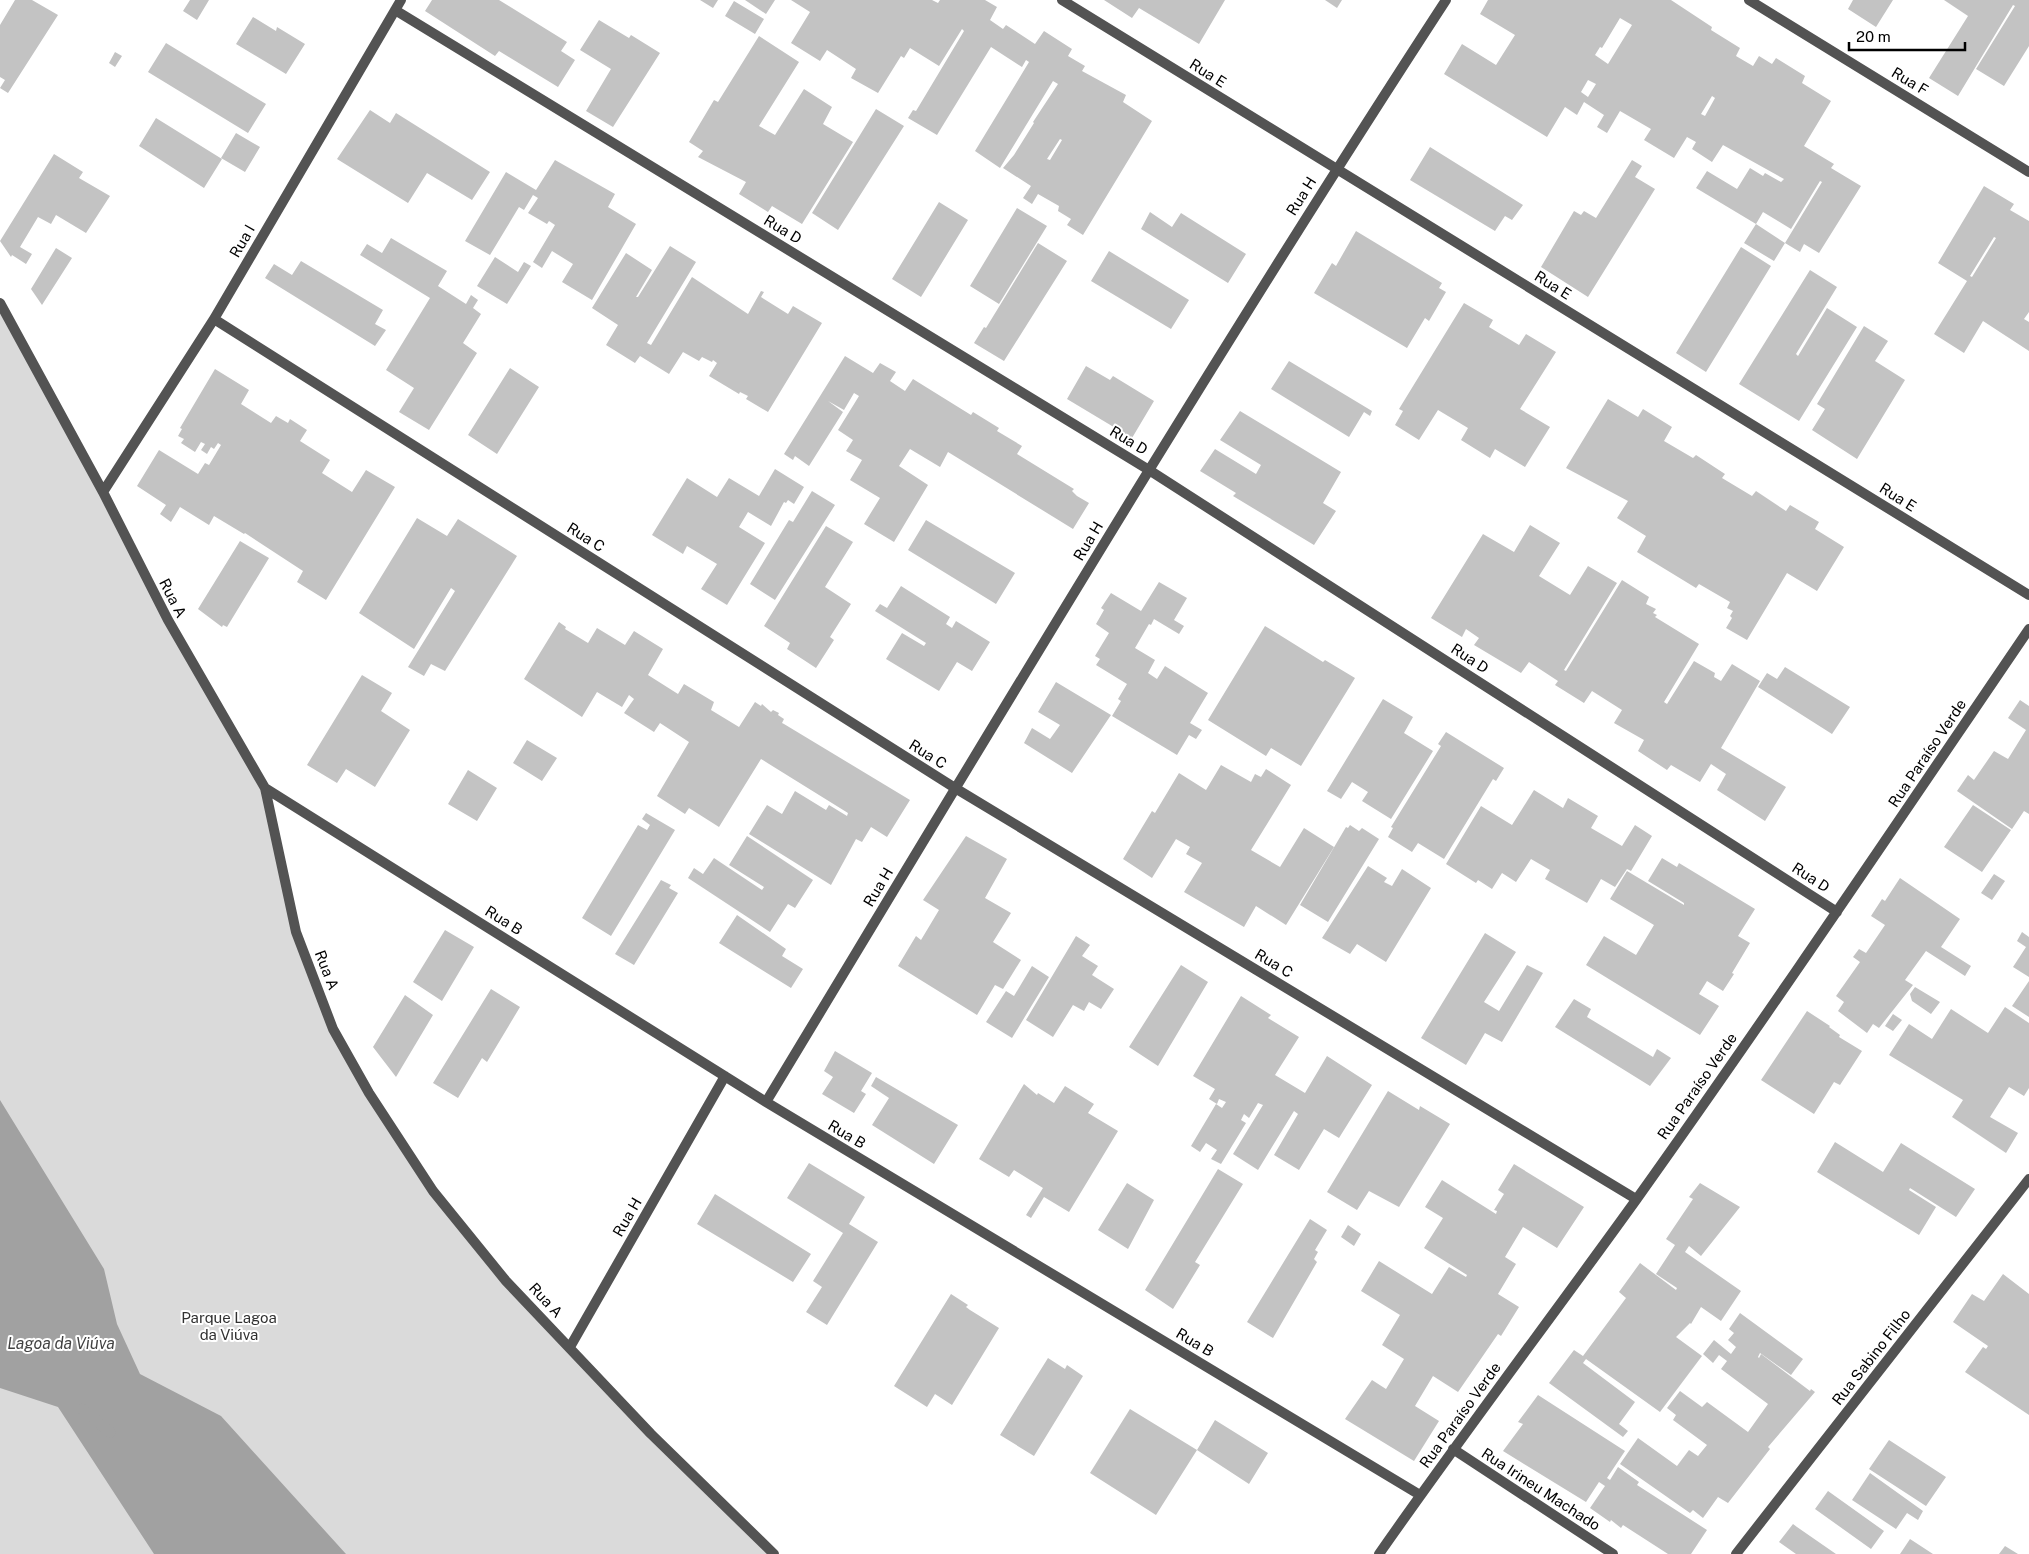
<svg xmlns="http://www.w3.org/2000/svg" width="2029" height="1554" font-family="'Public Sans',sans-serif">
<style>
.green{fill:#dadada}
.water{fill:#a1a1a1}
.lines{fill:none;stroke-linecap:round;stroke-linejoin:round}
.stream{stroke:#a1a1a1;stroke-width:11}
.building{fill:#c3c3c3;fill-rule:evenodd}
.minor{stroke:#535353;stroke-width:10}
.labels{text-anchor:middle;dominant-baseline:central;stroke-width:4;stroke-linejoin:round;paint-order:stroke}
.street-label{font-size:15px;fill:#000;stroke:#fff}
.park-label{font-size:15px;fill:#313131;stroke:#fff}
.water-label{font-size:16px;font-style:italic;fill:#424242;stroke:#fff}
</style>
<rect width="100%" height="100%" fill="#fff"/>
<path class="green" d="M0,303L265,788L296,933L333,1029L432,1191L506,1281L774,1554H0Z"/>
<path class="water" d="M0,1100L104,1269L117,1324L140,1374L221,1416L346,1554H154L58,1407L0,1388Z"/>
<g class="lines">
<path class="stream" d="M82,1409L110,1432"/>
</g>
<path class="building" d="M15,0H32L58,15L8,93L0,88L5,80L0,77V25Z
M190,0H209L197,20L183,11Z
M432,0H499L567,42L561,51L575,60L558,87L499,51L495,56L425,11Z
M700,0H718L713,8Z
M745,0H775L766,14Z
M791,0H932L938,3L940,0H985L997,7L990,20L1003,29L1006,25L1035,44L1044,31L1072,49L1068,56L1085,66L1082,71L1126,95L1123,102L1152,121L1083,235L1067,225L1071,219L1058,211L1059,206L1038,194L1032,204L1023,198L1031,186L1003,168L1014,155L1034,123L1033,122L1058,84L1053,81L1000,168L975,151L1029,62L1026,60L1022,67L991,47L937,135L908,118L913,110L916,111L964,31L962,29L939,66L910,48L904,58L901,56L878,93L851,78L856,69L827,50L820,61L791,43L810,12ZM1060,139L1062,140L1050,160L1047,159Z
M1104,0H1225L1199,44L1139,8L1132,18Z
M1325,0H1342L1337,8Z
M1488,0H1671L1712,27L1711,30L1740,48L1736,56L1753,66L1759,56L1772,64L1776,58L1805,76L1802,83L1831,101L1804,146L1834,164L1831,168L1861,186L1819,253L1804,244L1800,252L1785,243L1822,182L1820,181L1791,229L1763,212L1756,224L1696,188L1707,171L1737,189L1750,168L1763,176L1765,173L1781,182L1784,179L1723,145L1712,162L1692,149L1696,142L1687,137L1674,158L1644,140L1651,129L1620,111L1607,133L1597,127L1604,115L1584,102L1577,115L1565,107L1547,137L1444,74L1462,44L1496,65L1515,35L1480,14ZM1620,18L1632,25L1608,64L1595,55L1600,47L1602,48ZM1588,80L1596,84L1588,97L1581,92ZM1712,96L1715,98L1705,116L1701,114Z
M1853,0H1893L1876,27L1848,9Z
M1944,0H2029V46L2004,86L1976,69L2015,6L2013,5L1958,96L1929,78L1968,16Z
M734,1L764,19L755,34L725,16Z
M253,17L276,31L277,27L305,44L286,74L236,44Z
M599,20L629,38L631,35L660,53L613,127L586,111L611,69L580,50Z
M759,36L799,62L759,126L775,135L804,89L832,107L823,124L853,142L802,224L772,206L768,212L739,194L746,182L698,157L703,151L689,142L714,100L718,102Z
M166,43L266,104L248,133L148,72Z
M115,52L122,56L115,67L109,63Z
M876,109L904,126L838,230L812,213Z
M370,110L390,123L396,113L490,172L472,200L427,173L408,203L337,159Z
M156,118L222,159L204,188L139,146Z
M236,133L260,147L245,172L221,158Z
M1430,147L1523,205L1512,220L1505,216L1495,231L1410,180Z
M54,154L83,172L79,178L110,196L86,233L56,215L51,224L38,217L20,247L32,254L26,264L12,255L11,257L0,241Z
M555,160L615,194L608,207L636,224L592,300L562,282L573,264L552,251L542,268L533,262L555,225L549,221L547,224L528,213L538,198L533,195L524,210L519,207L490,255L465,241L506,172L536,190Z
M1632,160L1642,166L1635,177L1655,189L1588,297L1541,267L1574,211L1581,215L1584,211L1596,218Z
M1984,186L2014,204L2010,210L2029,221V312L2024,319L2029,322V351L1983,321L1964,353L1934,334L1967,281L1938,263ZM1994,237L1996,238L1972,277L1970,276Z
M939,202L968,220L921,297L892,279Z
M1017,208L1047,226L999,304L970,286Z
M1150,212L1172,227L1181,213L1246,254L1228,283L1141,229Z
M1756,224L1785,243L1774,261L1744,243Z
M1356,231L1442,283L1439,288L1446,292L1429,321L1425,318L1407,348L1314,293L1332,263L1336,266Z
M391,238L447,271L438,286L466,304L471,295L478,300L473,308L481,314L463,343L477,353L429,430L399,412L414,388L386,370L430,298L360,255L367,244L382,253Z
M1038,243L1067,261L1004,361L974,343L984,327L986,328Z
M670,246L696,262L647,343L651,345L692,277L748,314L761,291L764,292L761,297L788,314L793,306L822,323L768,412L746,399L748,396L740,392L739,394L709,376L717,363L713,360L712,362L702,357L699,361L683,352L669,374L640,356L635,363L606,345L618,325L592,308L626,253L652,270L636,297H638Z
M1741,247L1771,266L1706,372L1676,353Z
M56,248L72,258L42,305L31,289Z
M1109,251L1189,300L1171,329L1091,281Z
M495,257L518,272L524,262L531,266L507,304L477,286Z
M301,261L383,310L375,324L386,330L375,346L265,278L274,264L292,275Z
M1810,270L1837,287L1796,354L1798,356L1827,308L1857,327L1799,421L1739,384Z
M1464,303L1493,320L1489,327L1519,345L1526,334L1556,352L1520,409L1550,427L1525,467L1495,449L1490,458L1461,440L1468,428L1438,410L1419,440L1395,425L1403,411L1399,409Z
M1864,326L1888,341L1875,361L1905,380L1857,459L1812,430L1825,409L1817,404Z
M845,356L873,373L880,363L896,372L890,381L905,391L913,379L971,415L973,412L999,428L997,431L1022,446L1017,454L1074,489L1072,491L1077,496L1089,503L1073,529L948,452L940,467L910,449L899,466L928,485L894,542L864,524L880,498L850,480L862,460L846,451L853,440L838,430L859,396L854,393L844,410L828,401L843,412L809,466L795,456L793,460L784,454Z
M1289,361L1372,411L1370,416L1364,412L1349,437L1271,389Z
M1086,366L1110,380L1113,376L1154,401L1132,438L1067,399Z
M510,368L539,387L497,454L468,435Z
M215,369L249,390L241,404L271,423L276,416L288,423L290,419L307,430L300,441L330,460L322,473L352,492L366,470L395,487L326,600L297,582L303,571L245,533L244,534L214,516L209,525L180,507L171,522L160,514L166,505L137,486L159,450L198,474L205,463L209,465L221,445L218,443L214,449L211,447L207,454L201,450L205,444L201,442L195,452L181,443L184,439L178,436L182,429L180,428Z
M1608,399L1638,417L1643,409L1672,427L1664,441L1693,458L1696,455L1725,474L1722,478L1752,496L1756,491L1786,511L1790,505L1819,522L1815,529L1844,547L1817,591L1787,573L1747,640L1726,628L1732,618L1730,616L1733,611L1727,608L1730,602L1699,584L1696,588L1637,552L1646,536L1617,518L1628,501L1566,468Z
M1240,411L1341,472L1323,503L1336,511L1314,545L1233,496L1236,493L1200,471L1215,449L1256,474L1261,465L1220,440Z
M775,469L804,487L794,504L788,500L786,503L784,502L771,526L748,512L739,527L765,543L727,605L701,589L717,564L687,546L683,554L652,535L687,478L717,497L729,478L759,496Z
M812,491L835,505L775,600L750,584L789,520L793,522Z
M417,518L447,536L458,519L517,556L445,671L431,664L424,676L408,667L455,591L451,588L414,649L359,613Z
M926,520L1015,573L996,604L908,550Z
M1530,525L1560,543L1539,576L1570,595L1588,566L1617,583L1564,670L1566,671L1622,580L1649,597L1646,604L1656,609L1653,613L1657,615L1655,617L1699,644L1664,702L1667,704L1694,661L1715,673L1714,677L1721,681L1732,664L1760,681L1721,748L1786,787L1765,821L1717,790L1726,774L1711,764L1700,782L1671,765L1667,770L1638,751L1644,740L1614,723L1622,710L1592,691L1584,703L1555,685L1558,681L1529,662L1521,673L1474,645L1479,638L1466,629L1462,637L1431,618L1483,534L1514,552Z
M826,526L853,542L825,587L851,604L830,637L834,640L816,668L787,649L790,643L764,626Z
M240,541L269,558L227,627L223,625L222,627L198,609Z
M1159,582L1187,598L1174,620L1184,626L1179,634L1154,619L1151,625L1149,624L1135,648L1155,660L1148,673L1157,679L1165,666L1208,693L1190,723L1202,730L1196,739L1189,735L1177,755L1112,716L1121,701L1118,699L1127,684L1096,665L1100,659L1095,656L1109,633L1096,624L1104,610L1101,608L1111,593L1141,611Z
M901,586L950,617L946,624L952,628L956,621L990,642L972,671L957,662L939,691L886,659L902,633L924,646L926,643L875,611L880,604L887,608Z
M559,622L566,627L565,629L588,643L597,628L625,645L634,631L663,649L648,675L678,694L684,684L714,702L711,710L739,727L755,702L761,706L762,704L771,712L773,710L779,713L778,715L784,719L782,723L784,724L910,800L887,837L871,827L862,842L856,839L831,885L749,834L767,805L782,814L795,791L826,810L829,805L847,816L848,813L761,759L719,827L689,808L685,814L657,796L689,742L660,723L654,732L624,713L634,699L629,695L622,707L597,692L582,717L524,679Z
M1265,626L1323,662L1325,660L1355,678L1301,766L1271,748L1266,756L1208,720Z
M1785,667L1850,707L1832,734L1758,687L1767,673L1777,679Z
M362,675L392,693L381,711L410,730L375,787L346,769L337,783L307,765Z
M1056,682L1111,715L1072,773L1024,743L1032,728L1050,739L1060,725L1038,712Z
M1383,699L1413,717L1404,733L1433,751L1391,819L1362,801L1368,792L1352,782L1341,799L1327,791Z
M2020,700L2029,706V814L2024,811L2012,829L1957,791L1968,775L1974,780L1994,751L2008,759L2026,730L2008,718Z
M1446,732L1504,768L1496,781L1493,779L1444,859L1418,843L1412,852L1388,837L1393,828L1391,827L1441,746L1438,744Z
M527,740L557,758L542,781L513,763Z
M1221,765L1251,782L1255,774L1261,777L1266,769L1291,785L1251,850L1280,867L1304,828L1334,847L1286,925L1256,906L1244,927L1184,892L1202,863L1186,854L1190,847L1176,839L1152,878L1123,859L1152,811L1155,813L1179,773L1206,790Z
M468,770L497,788L477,821L448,804Z
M1534,790L1563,808L1568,798L1598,816L1591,828L1622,846L1635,825L1652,836L1631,871L1627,869L1615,887L1601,879L1587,903L1545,879L1550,870L1531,859L1516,882L1502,873L1492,889L1478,880L1476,883L1446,864L1481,806L1512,825Z
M1973,805L2011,830L1982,872L1944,847Z
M646,813L675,830L611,936L582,918L638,825L647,830L650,825L642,819Z
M1350,825L1359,831L1362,828L1379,839L1328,922L1300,905L1346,827L1348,828Z
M747,836L813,880L795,908L788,904L770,932L688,878L694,868L703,874L714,858L762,890L764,887L729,865Z
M966,836L1007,859L985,898L1011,913L993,942L1021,960L1003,989L995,985L977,1015L898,966L916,936L921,940L939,910L923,900Z
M1662,858L1677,867L1679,863L1755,909L1738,936L1750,943L1732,973L1734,974L1723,991L1707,981L1699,994L1719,1006L1700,1035L1586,965L1604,936L1636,955L1654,925L1610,899L1627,871L1684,905V903L1648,881Z
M1368,866L1387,878L1384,882L1392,886L1402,869L1431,888L1386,962L1357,944L1350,954L1322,938Z
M1994,874L2005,881L1992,900L1981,893Z
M1900,878L1960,919L1941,947L1971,966L1965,976L1926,951L1905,980L1913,985L1879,1028L1873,1024L1867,1033L1838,1011L1844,1002L1836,996L1860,962L1853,957L1859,949L1866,953L1885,925L1871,916L1882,899L1885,901Z
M661,880L671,885L669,888L678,893L634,965L615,954Z
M737,915L786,949L782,956L803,969L791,988L719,943Z
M445,930L474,947L442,1001L413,982Z
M2022,932L2029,937V977L2013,967L2026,947L2017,941Z
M1485,933L1516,952L1484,1002L1499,1011L1527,965L1543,973L1502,1042L1485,1033L1466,1065L1421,1038Z
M1076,936L1090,945L1082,956L1098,966L1092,975L1114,989L1101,1009L1089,1002L1084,1011L1073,1005L1053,1037L1026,1020Z
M1181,965L1208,982L1158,1066L1129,1047Z
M1032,966L1049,977L1012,1038L986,1022L1006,991L1014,996Z
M2029,981V1017L2012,1006Z
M1915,987L1940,1002L1931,1014L1912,1001L1910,994Z
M491,989L520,1007L487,1062L482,1058L458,1098L433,1083Z
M405,995L433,1015L396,1077L373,1047Z
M1241,996L1271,1015L1268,1018L1299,1037L1275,1075L1305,1093L1327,1056L1372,1085L1339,1138L1324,1129L1299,1170L1274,1155L1298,1114L1294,1111L1258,1170L1233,1154L1263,1105L1258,1103L1249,1118L1244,1114L1241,1120L1246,1123L1221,1164L1211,1159L1217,1150L1206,1143L1200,1152L1191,1146L1216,1104L1222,1108L1226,1102L1219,1099L1217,1104L1209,1099L1215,1089L1193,1076Z
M1574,999L1591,1009L1587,1017L1653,1057L1657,1049L1671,1058L1650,1086L1555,1027Z
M2005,1007L2029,1023V1088L2024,1096L2009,1087L1990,1117L2018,1133L2006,1153L1952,1117L1963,1100L1889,1055L1909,1024L1932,1039L1951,1009L1988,1033Z
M1807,1011L1830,1026L1829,1027L1840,1035L1839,1037L1862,1051L1840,1085L1834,1082L1814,1114L1761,1080Z
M1893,1014L1902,1020L1893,1031L1885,1026Z
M835,1051L872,1073L861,1091L866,1094L854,1113L822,1094L833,1077L824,1071Z
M876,1077L958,1125L934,1164L872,1125L889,1098L871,1086Z
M1024,1084L1037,1095L1038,1093L1054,1103L1065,1086L1094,1104L1088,1113L1118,1131L1069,1212L1044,1197L1031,1218L1026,1215L1043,1188L1014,1170L1009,1177L979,1159Z
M1388,1091L1419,1110L1420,1106L1450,1124L1399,1207L1369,1191L1357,1210L1327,1192Z
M1835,1142L1883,1172L1901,1143L1975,1189L1956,1217L1910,1188L1909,1190L1936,1207L1919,1235L1817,1172Z
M809,1163L865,1197L849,1224L878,1242L827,1325L806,1312L822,1287L813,1281L843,1233L787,1198Z
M1514,1164L1584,1207L1557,1248L1523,1227L1505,1257L1516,1264L1498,1294L1519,1307L1501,1336L1498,1334L1458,1392L1433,1376L1415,1406L1439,1421L1414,1461L1345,1419L1372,1380L1386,1389L1404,1359L1382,1345L1400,1315L1361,1291L1379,1261L1432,1294L1449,1267L1466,1277L1467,1275L1424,1248L1443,1218L1425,1207L1442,1180L1496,1214L1497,1211L1494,1210L1504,1194L1498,1190Z
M1218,1169L1243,1184L1195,1262L1200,1265L1173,1309L1145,1290Z
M1127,1183L1154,1200L1128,1249L1098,1230Z
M1700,1183L1740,1207L1701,1256L1689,1246L1685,1252L1741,1291L1721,1321L1701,1307L1691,1324L1690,1323L1676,1337L1702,1356L1660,1412L1586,1359L1583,1363L1635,1402L1619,1424L1628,1431L1623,1437L1549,1383L1574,1350L1583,1356L1626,1298L1619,1292L1640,1263L1676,1290L1677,1288L1656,1274L1675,1245L1666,1239L1693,1199L1689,1197Z
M715,1194L811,1254L793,1282L697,1224Z
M1310,1219L1327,1230L1315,1250L1318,1252L1314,1259L1317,1262L1273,1338L1247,1322Z
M1348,1225L1361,1234L1354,1246L1341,1237Z
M2003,1274L2029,1294V1415L1965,1372L1983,1347L1986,1349L1988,1346L1953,1322L1972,1294L1984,1301Z
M951,1294L968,1305L966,1307L970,1310L999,1328L952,1405L935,1394L927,1407L894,1386Z
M1740,1313L1803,1359L1791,1375L1760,1353L1758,1357L1759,1358L1761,1354L1810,1391L1811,1389L1815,1392L1768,1447L1770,1449L1728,1503L1718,1497L1703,1518L1693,1510L1690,1513L1620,1464L1638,1438L1677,1466L1689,1450L1698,1456L1707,1445L1673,1420L1676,1415L1667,1408L1680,1391L1702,1407L1707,1402L1748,1432L1768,1404L1721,1369L1727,1361L1719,1355L1713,1363L1703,1354L1714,1340L1731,1354L1736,1347L1728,1340L1734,1333L1729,1329Z
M1048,1358L1065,1369L1067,1365L1083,1376L1034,1456L1000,1435Z
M1538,1395L1625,1451L1607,1478L1610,1480L1618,1467L1639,1482L1637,1485L1707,1530L1691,1554H1668L1623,1525L1621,1528L1611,1520L1610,1522L1590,1508L1605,1486L1599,1482L1586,1502L1503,1451L1523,1424L1518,1422Z
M1130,1409L1197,1450L1156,1515L1090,1473Z
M1215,1420L1268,1453L1249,1484L1197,1450Z
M1889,1440L1946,1477L1926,1506L1869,1469Z
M1870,1473L1923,1511L1918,1520L1907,1513L1896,1529L1852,1500Z
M1828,1491L1884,1531L1871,1549L1815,1509Z
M1793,1524L1797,1527L1836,1554H1796L1779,1542Z
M1910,1539L1933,1554H1900Z
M2005,1546L2018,1554H1999Z"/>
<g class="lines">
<path class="minor" d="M1062,0L2029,595
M1749,0L2029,172
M395,10L1149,470L1837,912
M0,303L103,492L168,620L265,788L296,932L333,1029L369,1093L433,1191L506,1281L651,1434L774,1554
M214,319L955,788L1636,1199
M103,492L214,319L401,0
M265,788L766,1102L1420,1495
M766,1102C989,733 1210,362 1446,0
M570,1347L725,1076
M1453,1449L1613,1554
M1379,1554C1463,1434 1551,1318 1636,1200C1770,1012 1899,820 2029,629
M1736,1554L2029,1179"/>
</g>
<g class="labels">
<g class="street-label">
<text transform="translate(1208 73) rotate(32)">Rua E</text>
<text transform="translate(1910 81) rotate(31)">Rua F</text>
<text transform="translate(1301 196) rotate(-58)">Rua H</text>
<text transform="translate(783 229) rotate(31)">Rua D</text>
<text transform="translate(242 241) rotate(-60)">Rua I</text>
<text transform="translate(1553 285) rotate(32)">Rua E</text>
<text transform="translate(1129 440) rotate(31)">Rua D</text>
<text transform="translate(1898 497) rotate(32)">Rua E</text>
<text transform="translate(586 537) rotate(32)">Rua C</text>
<text transform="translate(1088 541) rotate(-59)">Rua H</text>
<text transform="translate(173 598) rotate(63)">Rua A</text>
<text transform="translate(1470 658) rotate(33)">Rua D</text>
<text transform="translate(1927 753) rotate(-56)">Rua Paraíso Verde</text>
<text transform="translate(928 754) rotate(32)">Rua C</text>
<text transform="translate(1811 877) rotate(33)">Rua D</text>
<text transform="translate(878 887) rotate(-59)">Rua H</text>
<text transform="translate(504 920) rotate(32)">Rua B</text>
<text transform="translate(1274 963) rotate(31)">Rua C</text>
<text transform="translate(327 970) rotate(69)">Rua A</text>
<text transform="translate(1697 1086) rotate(-55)">Rua Paraíso Verde</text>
<text transform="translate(847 1134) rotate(31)">Rua B</text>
<text transform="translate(627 1217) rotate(-60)">Rua H</text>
<text transform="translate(546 1300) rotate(47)">Rua A</text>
<text transform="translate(1195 1342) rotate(31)">Rua B</text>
<text transform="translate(1871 1357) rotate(-52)">Rua Sabino Filho</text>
<text transform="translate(1460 1415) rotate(-54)">Rua Paraíso Verde</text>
<text transform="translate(1541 1489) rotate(33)">Rua Irineu Machado</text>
</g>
<g class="park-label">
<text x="229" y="1317">Parque Lagoa<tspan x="229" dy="17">da Viúva</tspan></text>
</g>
<g class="water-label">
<text x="61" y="1343">Lagoa da Viúva</text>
</g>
</g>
<path d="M1849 42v8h116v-8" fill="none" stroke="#000000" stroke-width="2.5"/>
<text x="1856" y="42" font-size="15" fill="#000000" stroke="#ffffff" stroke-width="4" paint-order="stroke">20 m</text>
</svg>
